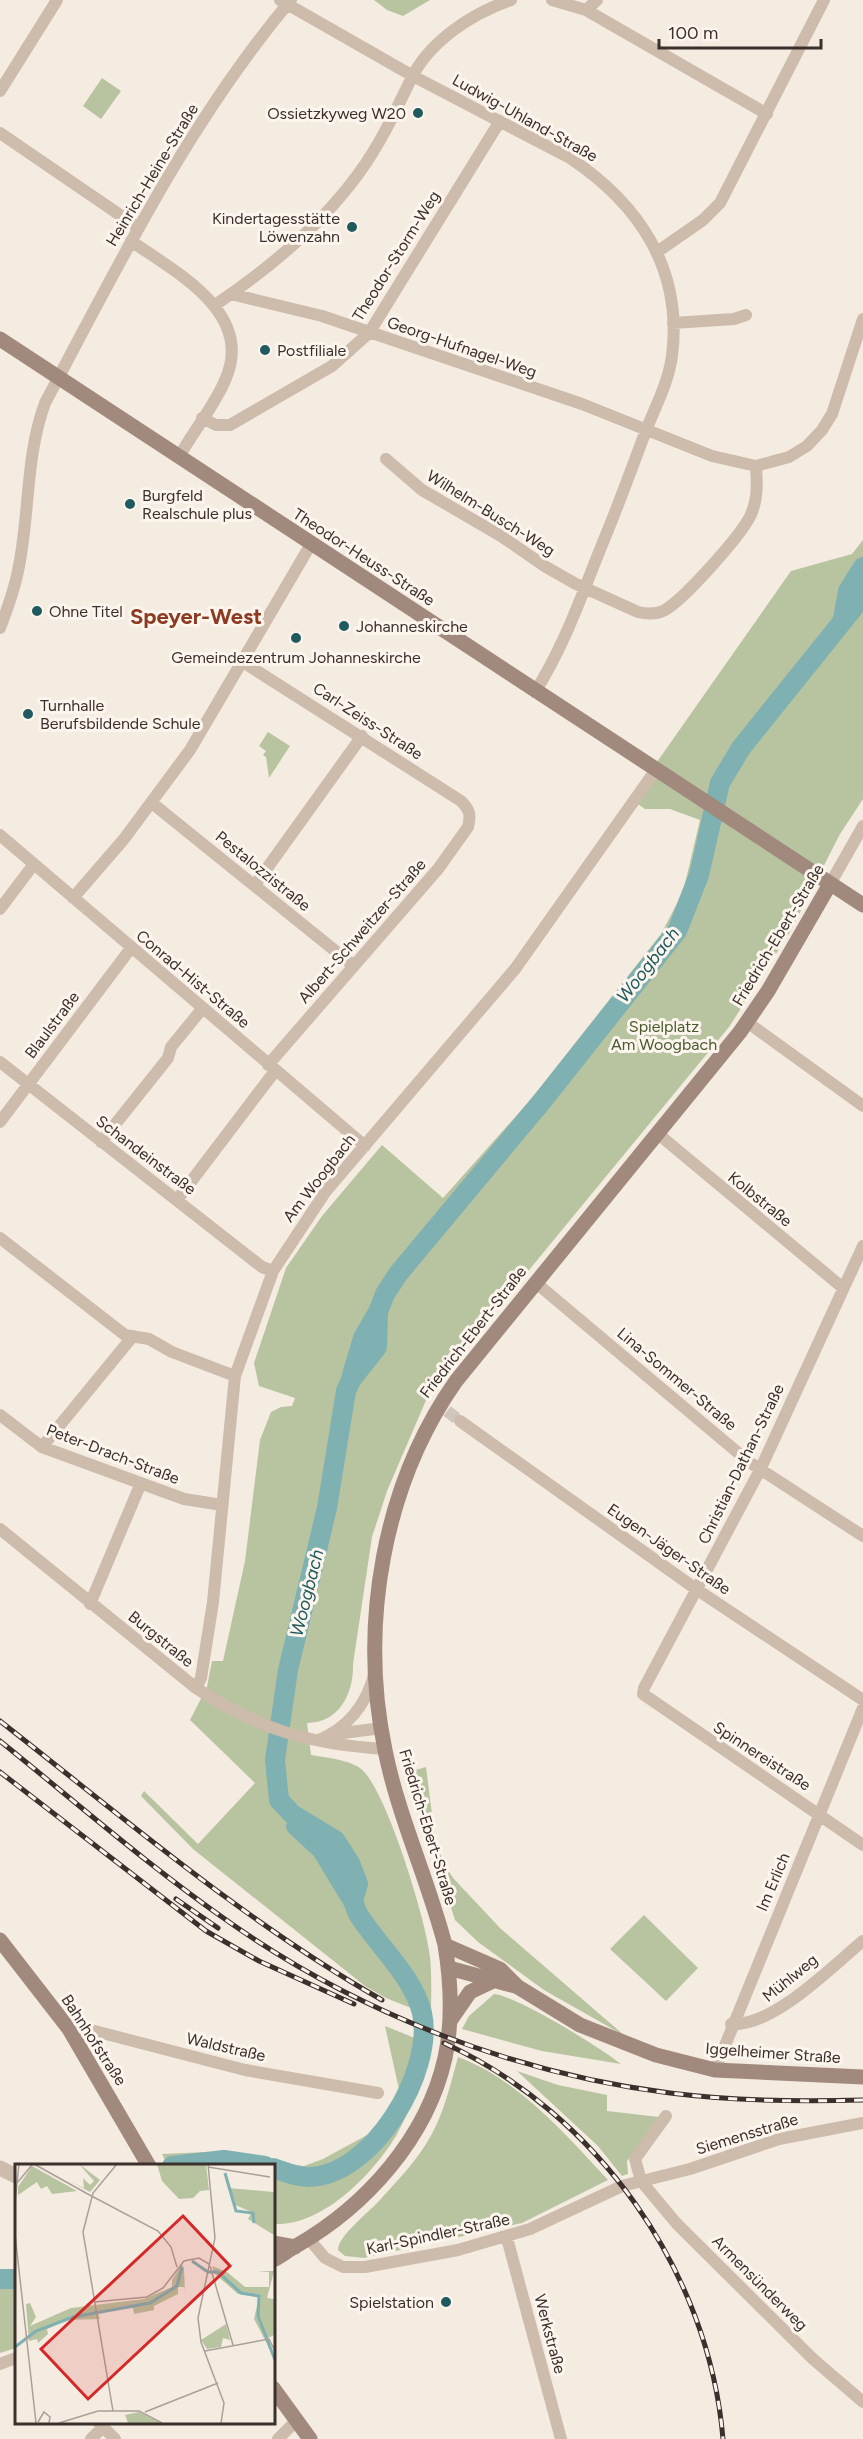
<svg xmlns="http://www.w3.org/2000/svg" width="863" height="2439" font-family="Figtree,sans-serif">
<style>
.green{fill:#b8c4a0}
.sand{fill:#efdcb8}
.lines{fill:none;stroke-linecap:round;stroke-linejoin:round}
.river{stroke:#7fb0b2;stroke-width:20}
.minor-tunnel{stroke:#cfc6bd;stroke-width:12;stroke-dasharray:12 6;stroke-linecap:butt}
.minor{stroke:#cdbbac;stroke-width:12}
.tertiary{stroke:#cdbbac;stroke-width:15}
.secondary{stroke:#a18a7d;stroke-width:15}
.rail-casing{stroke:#3b302b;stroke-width:5}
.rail{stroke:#fbf5ee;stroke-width:3;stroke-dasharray:9;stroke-linecap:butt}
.poi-dot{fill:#1f5a5e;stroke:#fbf5ee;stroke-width:2}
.labels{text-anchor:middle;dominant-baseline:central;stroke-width:6;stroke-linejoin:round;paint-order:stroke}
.poi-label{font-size:16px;fill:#3b302b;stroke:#fbf5ee;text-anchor:start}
.street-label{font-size:16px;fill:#3b302b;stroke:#fbf5ee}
.park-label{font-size:16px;fill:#4a5a2e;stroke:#fbf5ee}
.water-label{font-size:18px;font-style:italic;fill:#1f5a5e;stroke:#fbf5ee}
.district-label{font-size:22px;font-weight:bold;fill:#8c3b22;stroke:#fbf5ee}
.inset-river{fill:none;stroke:#7fb0b2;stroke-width:3}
.inset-road{fill:none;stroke:#aaa098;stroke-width:1.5}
.view{fill:#d62828;fill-opacity:0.15;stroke:#d62828;stroke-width:3}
.inset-edge{fill:none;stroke:#3b302b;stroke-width:3}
</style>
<rect width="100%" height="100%" fill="#f4ebe1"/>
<path class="green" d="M374,0H430L403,16L387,10Z
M102,78L121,91L101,119L83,106Z
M863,540V799L840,834L790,932L729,1027L529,1270L509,1289L454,1356L427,1398L387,1491L372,1537L353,1664C354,1692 340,1723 307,1723L311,1755C327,1758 346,1759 360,1768C385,1785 427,1923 430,1957C432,1976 431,1997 431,2016L386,1998L365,1986L193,1849L141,1796L144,1791L198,1844L255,1783L190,1720L207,1687L212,1661H223L245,1561L260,1440L271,1412L281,1407L292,1406L295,1398L259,1386L254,1363L286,1268L322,1216L382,1145L443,1198L532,1098L661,934L683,892L700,820L670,809H645L631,799L791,571L852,554Z
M268,732L290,746L269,778L266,757L263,755L266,751L259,746Z
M426,1767L435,1838L444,1865L454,1879L501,1929L625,2036L544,1990L478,1942L455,1920L410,1780L412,1771Z
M644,1915L698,1968L666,2001L610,1949Z
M494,1994C519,1997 599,2047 621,2064L542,2051L462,2029L469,2016Z
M385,2026L432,2045C422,2076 412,2107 396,2136C372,2175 322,2227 273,2224V2166H168L162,2154L228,2151L287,2165L304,2166L323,2159L380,2128L393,2113L400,2094Z
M458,2057C518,2079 565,2134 608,2180L522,2223L364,2258L345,2256L338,2250C338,2236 368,2213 379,2201C395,2183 413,2165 426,2144C443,2118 450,2086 458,2057Z
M517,2071L558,2085L607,2095V2111L659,2117L627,2161L628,2174L622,2176L598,2146Z
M0,2272H16V2348L0,2353Z"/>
<path class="sand" d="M863,558C863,573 846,593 843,612L839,611C834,593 849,569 863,558Z"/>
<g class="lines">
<path class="river" d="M843,619L848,591L863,567
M352,1375L363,1338L378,1312
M296,1826L322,1850L353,1901
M172,2166L224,2160L265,2166
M273,2168C284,2172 297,2177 308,2177C372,2177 435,2071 422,2013C413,1976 378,1946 358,1914L353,1901L358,1884L350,1863L335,1840L292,1814L279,1800L275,1760L288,1670L327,1508L346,1391L351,1380L377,1347L378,1312L385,1294L398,1274L543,1100L677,931L699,875L720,783L741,748L863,596
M0,2279H16"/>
<path class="minor-tunnel" d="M447,1411L460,1421"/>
<path class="minor" d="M280,0L413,76L570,158C639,204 683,269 672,356C668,384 655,407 645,433C633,465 621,498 608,530C585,585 567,642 535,692
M552,0L586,10L767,114
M586,10L597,0
M0,91L57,0
M0,133L139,228
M131,241C175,272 254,312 226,378C215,406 193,431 179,457
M657,252L703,220L720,203L824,0
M231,294L322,316L582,404L712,456L756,466L789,457L807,446L822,430L832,414L863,319
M215,305C267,270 322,224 359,173C381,143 396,110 412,77C431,40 473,13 511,0
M673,323L734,319L746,315
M202,418L216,425H230L332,366L369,333L500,121
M386,459L422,490L501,536L546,567L576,584L638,612C647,614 656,615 665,610C684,599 745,532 752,512C758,497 757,482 756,466
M0,628C7,610 14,591 18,571C30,515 25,458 45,403C119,264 189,121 291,0
M243,662L461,801C470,810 471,815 468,827L438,869L268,1065
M152,803L354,966
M0,835L365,1146
M830,884L863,826
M255,885L362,736
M73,898L124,839L190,750L311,544
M0,909L34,864
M747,1022L863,1106
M0,1062L262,1267L273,1271
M0,1122L131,948
M657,1133L843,1288
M101,1142L168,1058L171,1047L202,1009
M177,1200L275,1071
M0,1238L125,1335L149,1339L172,1352L235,1376
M863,1246L760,1470L644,1688L643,1694L863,1845
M535,1282L749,1462L863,1536
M0,1415L42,1447L184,1499L222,1505
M460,1421L696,1589L863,1700
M42,1447L133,1336
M0,1529L196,1688C260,1730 309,1744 384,1749
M90,1604L141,1483
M196,1688L201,1678L213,1602L235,1376L273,1271L326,1191L515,969L655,771
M335,1734L382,1728
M319,1740C347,1728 366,1705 374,1675
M731,2024C773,2027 830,1968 863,1941
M69,2029L79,2027L245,2070L378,2093
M715,2070L863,1708
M666,2116L635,2159L641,2181L677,2224L813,2359L863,2402
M507,2238L561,2439
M309,2239L325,2258L343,2267H365L458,2250L530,2229L622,2186L690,2169L779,2139L863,2123
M0,2364L16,2358
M98,2422L115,2439
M91,2439L103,2427
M278,2439L296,2421"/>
<path class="tertiary" d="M0,2168L16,2176"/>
<path class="secondary" d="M0,339L863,905
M0,1940L69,2029L149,2166
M445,1945L500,1969L518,1987L580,2025L656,2055L715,2070L863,2077
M449,1968L515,1986
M450,2021L470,1992L493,1981
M273,2243L295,2247
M273,2260C282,2256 288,2250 296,2246C366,2206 427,2138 445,2058C453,2021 451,1982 445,1945C428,1879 398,1816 385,1750C359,1625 383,1485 456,1381L740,1032L768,991L830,884
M273,2388L310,2439"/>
<defs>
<path id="rail" d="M0,1721C124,1818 245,1922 382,2000
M0,1741C77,1803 151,1868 232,1924C359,2013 515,2074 670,2093C734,2101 798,2102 863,2100
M0,1772L206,1931L259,1961L354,2004
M176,1899L218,1928
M444,2043C597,2113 709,2271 723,2439"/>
</defs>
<use href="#rail" class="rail-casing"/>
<use href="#rail" class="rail"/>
</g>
<g class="poi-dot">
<circle cx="418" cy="113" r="6"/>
<circle cx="352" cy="227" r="6"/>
<circle cx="265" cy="350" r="6"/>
<circle cx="130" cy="504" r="6"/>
<circle cx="37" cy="611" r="6"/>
<circle cx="344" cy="626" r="6"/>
<circle cx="296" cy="638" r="6"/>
<circle cx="28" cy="714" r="6"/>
<circle cx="446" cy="2302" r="6"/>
</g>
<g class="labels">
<g class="poi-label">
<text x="406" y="113" text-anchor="end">Ossietzkyweg W20</text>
<text x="340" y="218" text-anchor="end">Kindertagesstätte<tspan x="340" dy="18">Löwenzahn</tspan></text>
<text x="277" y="350">Postfiliale</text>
<text x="142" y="495">Burgfeld<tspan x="142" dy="18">Realschule plus</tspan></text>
<text x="49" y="611">Ohne Titel</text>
<text x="356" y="626">Johanneskirche</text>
<text x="296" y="657" text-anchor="middle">Gemeindezentrum Johanneskirche</text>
<text x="40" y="705">Turnhalle<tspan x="40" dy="18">Berufsbildende Schule</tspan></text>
<text x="434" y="2302" text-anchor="end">Spielstation</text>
</g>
<g class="street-label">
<text transform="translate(525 118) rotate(29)">Ludwig-Uhland-Straße</text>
<text transform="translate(152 175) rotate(-59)">Heinrich-Heine-Straße</text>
<text transform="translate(396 256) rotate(-58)">Theodor-Storm-Weg</text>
<text transform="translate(462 347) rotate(19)">Georg-Hufnagel-Weg</text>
<text transform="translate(491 513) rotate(32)">Wilhelm-Busch-Weg</text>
<text transform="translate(364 557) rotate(33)">Theodor-Heuss-Straße</text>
<text transform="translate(368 721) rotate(33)">Carl-Zeiss-Straße</text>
<text transform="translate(263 871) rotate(39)">Pestalozzistraße</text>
<text transform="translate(362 931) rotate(-49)">Albert-Schweitzer-Straße</text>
<text transform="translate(778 935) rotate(-59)">Friedrich-Ebert-Straße</text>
<text transform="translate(193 979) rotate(40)">Conrad-Hist-Straße</text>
<text transform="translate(52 1025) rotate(-53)">Blaulstraße</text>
<text transform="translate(146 1155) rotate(37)">Schandeinstraße</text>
<text transform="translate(319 1178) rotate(-52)">Am Woogbach</text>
<text transform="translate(760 1199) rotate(39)">Kolbstraße</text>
<text transform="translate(473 1332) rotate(-52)">Friedrich-Ebert-Straße</text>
<text transform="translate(677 1379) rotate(40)">Lina-Sommer-Straße</text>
<text transform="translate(113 1454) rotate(21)">Peter-Drach-Straße</text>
<text transform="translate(741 1464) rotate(-64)">Christian-Dathan-Straße</text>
<text transform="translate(669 1549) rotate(35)">Eugen-Jäger-Straße</text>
<text transform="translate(161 1639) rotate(39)">Burgstraße</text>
<text transform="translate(762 1756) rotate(33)">Spinnereistraße</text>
<text transform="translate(428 1827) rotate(73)">Friedrich-Ebert-Straße</text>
<text transform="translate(773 1882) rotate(-67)">Im Erlich</text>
<text transform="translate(790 1978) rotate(-39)">Mühlweg</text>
<text transform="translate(94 2040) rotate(57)">Bahnhofstraße</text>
<text transform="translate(226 2047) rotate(13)">Waldstraße</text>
<text transform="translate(773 2053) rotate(4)">Iggelheimer Straße</text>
<text transform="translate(747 2134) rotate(-17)">Siemensstraße</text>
<text transform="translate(438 2234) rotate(-12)">Karl-Spindler-Straße</text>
<text transform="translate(760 2283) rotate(45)">Armensünderweg</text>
<text transform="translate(550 2334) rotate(75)">Werkstraße</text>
</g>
<g class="park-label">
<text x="664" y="1026">Spielplatz<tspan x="664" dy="18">Am Woogbach</tspan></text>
</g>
<g class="water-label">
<text transform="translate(648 965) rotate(-52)">Woogbach</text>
<text transform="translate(307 1593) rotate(-76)">Woogbach</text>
</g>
<g class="district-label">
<text x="196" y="616">Speyer-West</text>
</g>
</g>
<g transform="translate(15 2164)">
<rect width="260" height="260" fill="#f4ebe1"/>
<path d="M64,0L85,16L75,28L55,17L69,24L68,14L75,21L79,17ZM142,0H191L194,26L185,27L178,34L164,35L147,17ZM17,2L62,27L37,30L32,22L26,25L22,18L3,31V23ZM214,24L259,28V71L233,55L237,48L220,41ZM167,100L169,105L170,129V123H163V130L139,142V146L119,150L118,144L91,146L83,149L85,155L53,156L32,165L33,170L23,179L22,175L14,177L11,140L15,139L21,153L15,162L56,144L129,135L157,123V116ZM197,102L212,108L230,123H254V108L242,107H259L252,134L259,135V171L253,174L259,193L239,155L244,133L223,130L199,109ZM211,160L215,176L208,174L206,183L192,185L186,176ZM124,248L145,259H113L110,251Z" fill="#b8c4a0"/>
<path class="inset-river" d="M210,9L221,47L238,49L239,59M177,97L193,108H203L226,129L244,132L243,152L260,196M0,183L21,167L58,153L135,139L162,122L167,103"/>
<path class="inset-road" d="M19,0L71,29M193,0L200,74L183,154L186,178L209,239L206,259M193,3L255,13M2,19L17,1M69,28L143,67L156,83L162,103M0,38L4,0M0,70L21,259M195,102L218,181M79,138L132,133L148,124L169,97L184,94L194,100M190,187L254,175L260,187M98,247L68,68L78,29L102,0M130,248L203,219M23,258L29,248L35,253L34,259M44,259L83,247H124L147,259"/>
<path class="view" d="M168,52L215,102L73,235L26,185Z"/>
<rect width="260" height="260" class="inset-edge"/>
</g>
<path d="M659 39v9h162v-9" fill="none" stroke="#3b302b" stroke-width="3"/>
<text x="668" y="39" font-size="18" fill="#3b302b" stroke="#fbf5ee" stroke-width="4.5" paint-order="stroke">100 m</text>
</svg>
